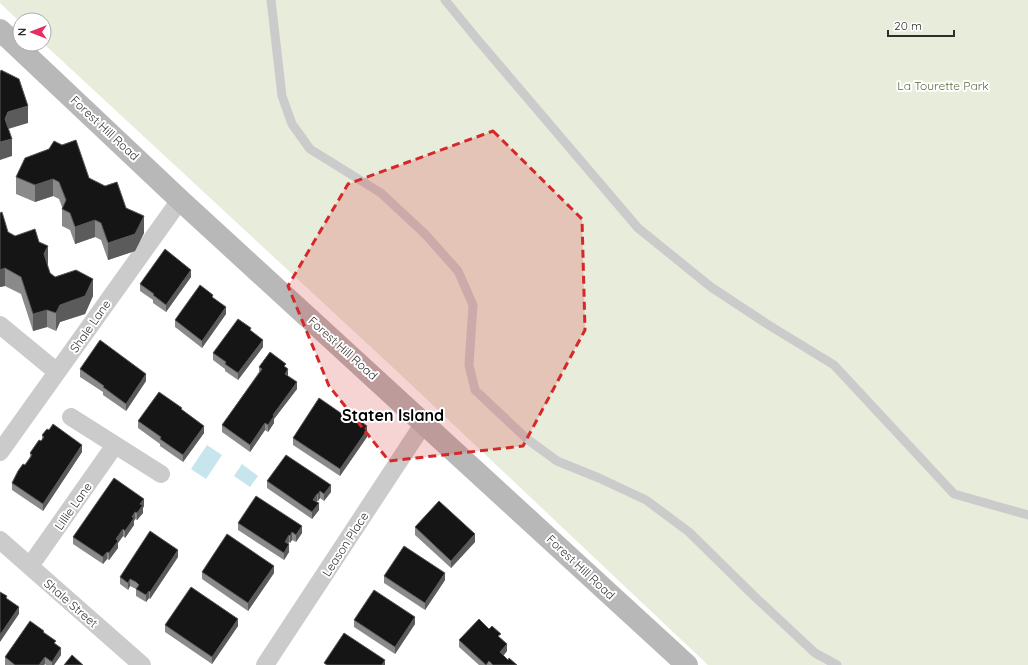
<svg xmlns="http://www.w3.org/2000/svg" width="1028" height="665" font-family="Quicksand,sans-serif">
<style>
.green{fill:#e8ecdb}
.water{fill:#c7e5ec}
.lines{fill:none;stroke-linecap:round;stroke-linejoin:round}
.lane{stroke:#cbcbcb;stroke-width:9}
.street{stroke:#cbcbcb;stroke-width:18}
.secondary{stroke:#b8b8b8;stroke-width:22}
.wall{fill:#8a8a8a}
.shaded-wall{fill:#5b5b5b}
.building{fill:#151515;stroke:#5b5b5b}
.marked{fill:#d62828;fill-opacity:0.2;stroke:#d62828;stroke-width:3;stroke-dasharray:8 5;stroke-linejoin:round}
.labels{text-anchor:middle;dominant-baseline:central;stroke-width:4;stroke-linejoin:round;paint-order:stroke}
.park-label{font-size:12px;fill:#5b6a3b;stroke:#fff}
.street-label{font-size:12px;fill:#2e2e2e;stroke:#fff}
.district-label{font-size:16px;font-weight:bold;fill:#000;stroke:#fff}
</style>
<rect width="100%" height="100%" fill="#fff"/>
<path class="green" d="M0,0H1028V665H708L401,375L44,44V20H20V22L0,3Z"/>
<path class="water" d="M207,445L222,455L206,479L191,469Z
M242,464L258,476L250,487L234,476Z"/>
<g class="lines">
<path class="lane" d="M271,0L282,96L292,124L310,149L381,193L425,234L458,271L473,305L469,365L475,390L527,439L557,461L599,478L646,500L689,532L753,595L815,653L837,665
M445,0L477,39L638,228L711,287L767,324L834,365L954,494L1028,515"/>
<path class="street" d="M0,325L57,372
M71,417L161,474
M0,452L180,200
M0,540L142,665
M30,566L115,445
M265,665L424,423"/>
<path class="secondary" d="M0,30L180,200L687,665"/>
</g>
<path class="wall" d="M16,177L89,178L126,208L144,233L135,251L108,260L101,240L95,237L75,244L70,230L62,226V207L59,199L53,196L35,202L16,194Z
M8,232L15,236L39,242L48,263L47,265L50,273L55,277L93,296L85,314L60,322L56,331L47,327L33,331L21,294L5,286L0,287Z
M191,277L166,312L153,303V300L140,291V284Z
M213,298L226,314L202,348L175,327V320Z
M251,331L263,347L238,380L225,371V369L213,360V353Z
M259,367H286L288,376L297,389L274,419V423L268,432L265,430L250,452L222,432V425L259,372Z
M80,369L146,381L126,411L103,395V392L80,377Z
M182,410L204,433L183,462L160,446V444L138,428V421Z
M367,433V437L340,476L293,445V438Z
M42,435L82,452L43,511L12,490V483L30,457V453L42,440Z
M267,481L331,492L324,501L320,498L318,501H317L316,502L319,510L312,519L267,488Z
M144,506L143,508V513L137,520L135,519L134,521V525L125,538L123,536L118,543V548L109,560L107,559L103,564L73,544V537Z
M238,523L302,533L296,542L292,540L290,543L289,542L288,543L289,552L284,560L238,530Z
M415,527L475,542L451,568L415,535Z
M178,557L150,599L149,598L146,602L136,596V589L130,586L128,590L120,584V577Z
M202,572L274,573L248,611L202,579Z
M384,576L445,580L425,610L384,583Z
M354,620L415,624L395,654L354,627Z
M165,625L238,626L212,664L165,632Z
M44,633L56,644L61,655L54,665H46L45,664L44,665H5V657Z
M501,638L507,651L503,656L508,660L517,665H479L459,647V640Z"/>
<path class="shaded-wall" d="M28,106V123L8,129L5,119L8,112Z
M12,139V156L0,160V142Z
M53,179V196L35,202V185Z
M144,216V233L135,251L108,260V243Z
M95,220V237L75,244V227Z
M48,246V263L44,272V254Z
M5,268V286L0,287V270Z
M191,270V277L166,312V305Z
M93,279V296L85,314L60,322L56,331V313L60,305Z
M226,307V314L202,348V341Z
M47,310V327L33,331V314Z
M263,340V347L238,380V373Z
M288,369V376L285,374Z
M146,374V381L126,411V404Z
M297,382V389L274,419V423L268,432V425L273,415Z
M265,423V430L250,452V445Z
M204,426V433L183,462V455Z
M367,426V437L340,476V469Z
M82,445V452L43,511V504Z
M331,485V492L324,501V494Z
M320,491V498L318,501V494Z
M317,494V501L313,507V500Z
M144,499V506L143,508V513L137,520V513L140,504Z
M319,503V510L312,519V512Z
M135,512V519L134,521V525L125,538V531Z
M302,526V533L296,542V535Z
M123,529V536L118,543V548L109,560V553L116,539Z
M292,532V540L290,543V536Z
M475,534V542L451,568V561Z
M289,535V542L285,549V542Z
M289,544V552L284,560V553Z
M178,550V557L150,599V592Z
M107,552V559L103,564V557Z
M274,566V573L248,611V603Z
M445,573V580L425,610V603Z
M130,579V586L128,590V583Z
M149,591V598L146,602V595Z
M19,607V614L0,642V635Z
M415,617V624L395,654V647Z
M238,619V626L212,664V657Z
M507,644V651L500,660V652Z
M61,648V655L54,665H52V662Z
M45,657V664L44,665H39Z
M385,660V665H382Z"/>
<path class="building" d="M1,70L19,79L28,106L8,112L5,119L12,139L0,142V73Z
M76,140L89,178L105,186L117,182L126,208L144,216L135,234L108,243L101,223L95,220L75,227L70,213L62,209L66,200L59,182L53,179L35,185L16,177L25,158L49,149L54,141L62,145Z
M2,212L8,232L15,236L35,229L39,242L48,246L44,254L50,273L55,277L76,270L93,279L85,296L60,305L56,313L47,310L33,314L21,277L5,268L0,270V213Z
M165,249L191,270L166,305L153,295L154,294L140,284Z
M200,285L213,295L212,297L226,307L202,341L175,320Z
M238,319L251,328L250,330L263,340L238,373L225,364L226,362L213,353Z
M100,340L146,374L126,404L103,387L104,386L80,369Z
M270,352L286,364L284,366L288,369L285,374L297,382L273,415L274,416L268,425L265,423L250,445L222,425L262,369L259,367Z
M159,392L182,408L181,409L204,426L183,455L160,439L161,437L138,421Z
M319,398L348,418L351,414L367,426L365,429L367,430L340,469L293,438Z
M53,424L82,445L43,504L12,483L18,471L23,464L25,465L32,455L30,453L39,440L41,441L44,437L42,435L47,429L49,430Z
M286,455L331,485L324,494L320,491L318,494H317L313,500L319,503L312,512L267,481Z
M114,478L144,499L140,504L143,505L137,513L135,512L132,517L134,518L125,531L123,529L116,539L118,541L109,553L107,552L103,557L73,537Z
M256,496L302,526L296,535L292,532L290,536L289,535L285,542L289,544L284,553L238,523Z
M439,501L475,534L451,561L415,527Z
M150,531L178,550L150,592L149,591L146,595L136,589L139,585L136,582L130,579L128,583L120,577Z
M227,534L274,566L248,603L202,572Z
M404,546L445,573L425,603L384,576Z
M191,587L238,619L212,657L165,625Z
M374,590L415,617L395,647L354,620Z
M0,592L7,596L6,598L19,607L0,635Z
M479,619L489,629L492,626L501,634L498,636L507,644L500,652L508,660L509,658L517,665H493L489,661L486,665L459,640Z
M30,621L44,631L43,632L56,641L54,643L61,648L52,662L45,657L39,665H15L5,657Z
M344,633L385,660L382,665H327L324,663Z
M72,655L83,665H64Z"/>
<path class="marked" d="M493,131L582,219L585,330L523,446L389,461L329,386L288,286L348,184Z"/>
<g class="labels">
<g class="park-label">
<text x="943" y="85">La Tourette Park</text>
</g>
<g class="street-label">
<text transform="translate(105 128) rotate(43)">Forest Hill Road</text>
<text transform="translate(90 326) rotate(-55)">Shale Lane</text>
<text transform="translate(343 348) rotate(42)">Forest Hill Road</text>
<text transform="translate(73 506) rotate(-55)">Lillie Lane</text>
<text transform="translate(345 544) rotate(-57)">Leason Place</text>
<text transform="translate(581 567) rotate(43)">Forest Hill Road</text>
<text transform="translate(71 603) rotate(41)">Shale Street</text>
</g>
<g class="district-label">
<text x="393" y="415">Staten Island</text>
</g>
</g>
<g transform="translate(32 32) rotate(270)"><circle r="19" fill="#ffffff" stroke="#ababab"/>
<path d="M0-3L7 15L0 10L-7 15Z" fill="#e72e62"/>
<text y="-6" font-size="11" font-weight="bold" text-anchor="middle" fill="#2e2e2e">N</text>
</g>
<path d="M888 30v6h66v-6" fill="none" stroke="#2e2e2e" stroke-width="2"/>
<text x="894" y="30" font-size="12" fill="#2e2e2e" stroke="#ffffff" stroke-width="3" paint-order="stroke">20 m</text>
</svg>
